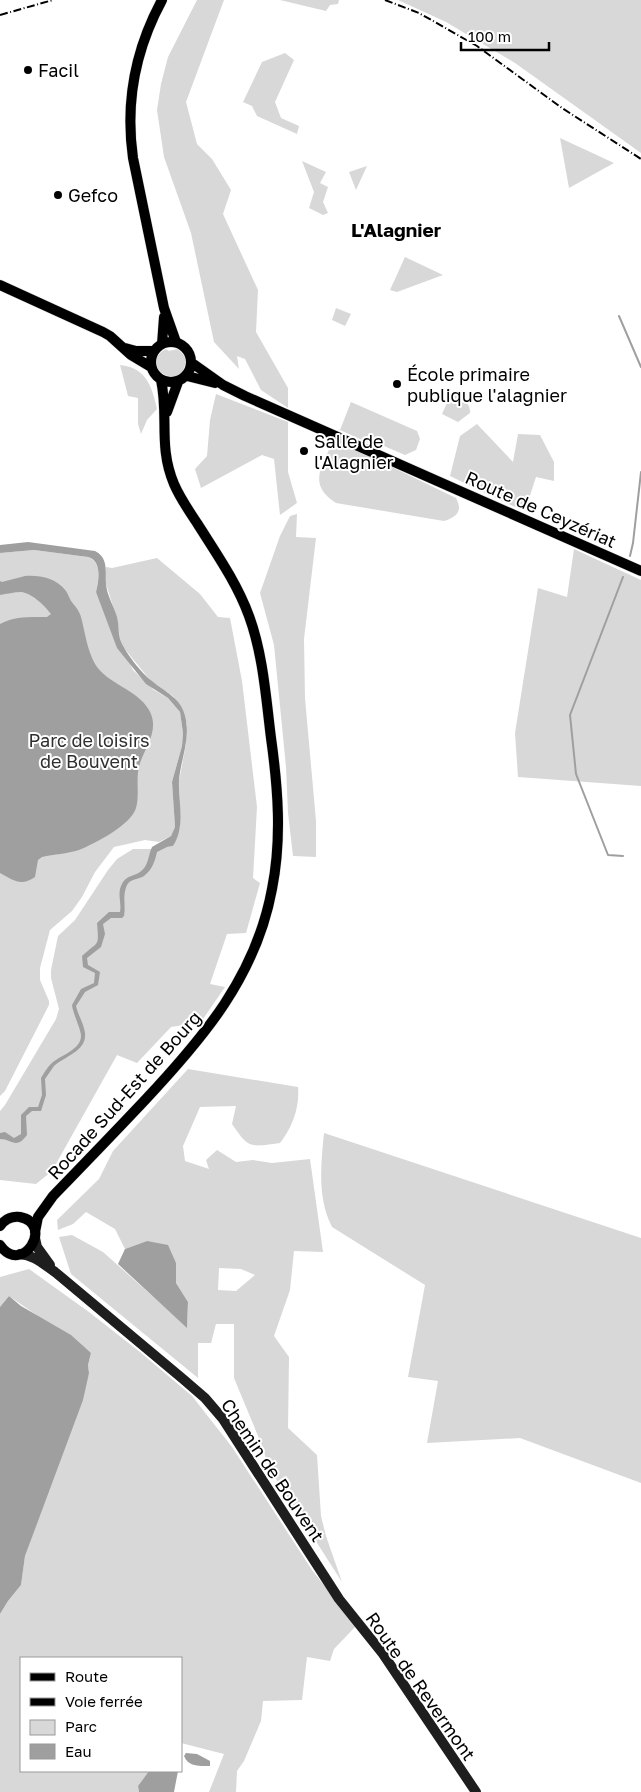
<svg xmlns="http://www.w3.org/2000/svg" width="641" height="1792" font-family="'Golos Text',sans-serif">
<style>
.green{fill:#d8d8d8;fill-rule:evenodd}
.water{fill:#9f9f9f}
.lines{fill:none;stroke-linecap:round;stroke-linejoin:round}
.stream{stroke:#9f9f9f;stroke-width:2}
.primary-casing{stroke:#dbdbdb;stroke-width:11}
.secondary{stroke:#1e1e1e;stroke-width:10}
.primary{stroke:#000;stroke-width:10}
.rail{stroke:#000;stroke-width:2;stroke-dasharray:8 2.5 1 2.5;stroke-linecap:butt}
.poi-dot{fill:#000;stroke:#fff;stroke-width:2}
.labels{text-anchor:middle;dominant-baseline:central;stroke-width:4;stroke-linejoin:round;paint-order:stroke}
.poi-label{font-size:18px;fill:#000;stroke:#fff;text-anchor:start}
.street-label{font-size:18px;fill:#000;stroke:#fff}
.park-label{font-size:18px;fill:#2f2f2f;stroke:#fff}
.neighbourhood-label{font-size:19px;font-weight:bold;fill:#000;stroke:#fff}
</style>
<rect width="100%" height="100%" fill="#fff"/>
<path class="green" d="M197,0H224L186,102L197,144L212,159L231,190L223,214L258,290L256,332L288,388V408L261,390L245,359L237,356L239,369L214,342L191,233L164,157L157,110L161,84L168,57Z
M280,0H339L338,4L330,5L326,11Z
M398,0H641V153L515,63L446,22Z
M285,53L294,60L275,102L281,118L299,126L297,134L257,116L252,106L243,102L262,62Z
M560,138L614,163L569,188Z
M302,161L326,172L320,183L328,187L323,202L328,213L323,215L309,208L314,192Z
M367,166L356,190L349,172Z
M405,257L443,275L397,292L390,290Z
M336,308L351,314L345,326L332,320Z
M166,349L169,351L177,349C183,353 187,358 185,365C178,393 137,364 166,349Z
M120,365C147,368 152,387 157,409L147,420L141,434L138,424V398L128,396Z
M452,392C460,397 471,402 470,413L458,422L442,414Z
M216,394L288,422V472L297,503L280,515L274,459L262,455L201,488L195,469L207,456L210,420Z
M351,402L417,431L420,439L416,450L405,455L384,446L382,449L340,430Z
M477,424L513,462L518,434L540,435L554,462V481L536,477L525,511L506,503L450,476L460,436Z
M334,439L456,498C463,511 457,517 444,521L336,503C306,484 323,465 334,439Z
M297,514L296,537L316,538L304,639L305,698L316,821V857L293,856L288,813L286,767L274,645L260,593L280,536L290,516Z
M574,549L641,580V786L518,777L515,733L538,588L567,597Z
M34,550L88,557C102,562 99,580 96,592L133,670L154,690L168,698L180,712L183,733L182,746L172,782L175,827L171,836L159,842L145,840L114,847L95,872L82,897L72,911L50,930L40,968V980L49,1001V1005L5,1091L0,1096V553Z
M157,558L200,594L218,617L230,618L242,681L257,807L253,878L260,883L246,933L227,934L210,984L225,987L201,1022L171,1027L137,1063L117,1055L52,1171L36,1184L0,1180V1111L5,1105L56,1019L59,1009L51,978V970L58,936L75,920L108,870L117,859L133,849H154L173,846L180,827L179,781L186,744L187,724L174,697L150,680L124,648L120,639L117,619L106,584V567L112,568Z
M188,1069L298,1087C300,1107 292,1128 280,1143C250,1147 249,1149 232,1124L236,1106L200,1107L183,1146L185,1161L209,1169L206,1160L217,1150L236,1162L253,1160L272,1163L310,1159L323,1252L294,1251L290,1290L274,1336L289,1357L288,1428L317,1455L321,1516L326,1536L342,1582L269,1468L261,1443L234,1378V1324H216L211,1343H198V1378L71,1274L59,1237L72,1235L103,1252L187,1327L188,1302L176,1283V1263L147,1241L125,1249L115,1229L86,1212L73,1224L58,1230L57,1220L99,1179L113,1151ZM219,1268L241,1269L255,1275L236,1291L218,1290Z
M324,1133L641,1238V1483L520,1438L427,1443L438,1381L408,1377L425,1285L332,1227C317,1198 321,1164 324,1133Z
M29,1269L89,1312L140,1352L192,1396L232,1447L312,1570L356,1626L334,1649L330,1661L307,1657L302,1700L263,1701L261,1721L244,1761L237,1771L236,1792H209L224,1754L181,1743V1658H21V1771H149L138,1786L139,1792H0V1614L8,1601L21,1585L25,1556L89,1373L88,1365L91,1353L9,1296L0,1307V1277Z"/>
<path class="water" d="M28,542L95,551C109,558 105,572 106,584C107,596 114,606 117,617C119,624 118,632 120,639C124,651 142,674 152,681C165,692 181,698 185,716C191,738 181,758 179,780C178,802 186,826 173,846L167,847L157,852C155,861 152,870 144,876C138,880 131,878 127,885C122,896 126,905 124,916L122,918H111L103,924L105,934L101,947L87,958L88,965L100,972L98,985L85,992L76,1006C78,1015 84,1024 85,1033C87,1051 65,1056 54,1066C51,1070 48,1075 45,1079L46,1095L41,1111H32L26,1116L27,1135C16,1150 12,1139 0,1139V1133L5,1132L14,1138L21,1134V1115L29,1107H38L42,1095L41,1078C44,1073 48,1066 53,1062C62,1055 81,1049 81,1036C81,1029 73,1014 72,1005L81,989L94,983L95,973L83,967L82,956C99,940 99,948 97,923L109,912H120C122,902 116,893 123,882C128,875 135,876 140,872C149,866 148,855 152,847L171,836L175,827L172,782L182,746L183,733L180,712L168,698L146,684L117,648L96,592C99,580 102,561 88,557L34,550L0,553V545Z
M25,576C40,575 56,578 66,591C68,594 69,597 71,601C75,606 79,610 81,617C85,632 87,650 95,664C107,684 137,689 149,710C160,729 146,746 140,763C135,778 140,794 136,808C131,825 94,844 79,850C67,854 54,854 42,857L38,860L35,877C21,887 13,880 0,873V624C14,616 31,617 47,617L51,614C45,606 32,593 21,592C14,592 7,594 0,595V581L2,582Z
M147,1241L168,1245L176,1263V1283L188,1302L187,1328L118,1264L125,1249Z
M9,1296L21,1306L71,1335L91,1353L88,1365L89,1373L83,1400L25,1556L21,1585L8,1601L0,1614V1307Z
M186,1753L197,1754L210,1761V1766C200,1766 188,1767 184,1756Z
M149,1771H178L174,1792H139L138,1786Z"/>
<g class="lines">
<path class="stream" d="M619,316L641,367
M630,556L633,543L641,472
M623,577L570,715L576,774L608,855L623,856"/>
<defs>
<path id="primary" d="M162,0C135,50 125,102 133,158L164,308L176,342
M0,285L103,332L110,336L131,355L151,367
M151 362a20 20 0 1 1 40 0a20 20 0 1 1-40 0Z
M162,344L164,317
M125,348L136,351H154
M192,363L223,385L245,396L641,571
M187,376L215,383
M167,412L178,382
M0,1226C5,1219 12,1216 20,1217C55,1224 22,1277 0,1245
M35,1232L38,1217L53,1196C84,1164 115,1132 146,1099C204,1037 256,976 272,889C282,839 278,788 271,738C266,698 263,654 249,616C237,583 216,553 197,523C189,511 180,498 174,484C158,446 169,417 161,380"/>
</defs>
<use href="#primary" class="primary-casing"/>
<path class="secondary" d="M35,1238L37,1247L50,1265
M20,1254C34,1255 43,1264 55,1272L183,1379L205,1398L223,1419L339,1599L383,1654L476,1792"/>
<use href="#primary" class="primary"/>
<path class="rail" d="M385,0L419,13L477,46L562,108L641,159
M0,15L53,0"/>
</g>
<g class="poi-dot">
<circle cx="28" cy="70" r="5"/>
<circle cx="58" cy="195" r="5"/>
<circle cx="397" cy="384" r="5"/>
<circle cx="304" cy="451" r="5"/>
</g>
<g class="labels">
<g class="poi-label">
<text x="38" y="70">Facil</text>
<text x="68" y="195">Gefco</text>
<text x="407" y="374">École primaire<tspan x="407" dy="21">publique l'alagnier</tspan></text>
<text x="314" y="441">Salle de<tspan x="314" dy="21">l'Alagnier</tspan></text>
</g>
<g class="street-label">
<text transform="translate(541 509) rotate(24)">Route de Ceyzériat</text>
<text transform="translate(124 1095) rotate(-48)">Rocade Sud-Est de Bourg</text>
<text transform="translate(273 1470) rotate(56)">Chemin de Bouvent</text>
<text transform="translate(421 1686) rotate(55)">Route de Revermont</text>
</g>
<g class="park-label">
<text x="89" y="740">Parc de loisirs<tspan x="89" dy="21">de Bouvent</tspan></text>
</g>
<g class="neighbourhood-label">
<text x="396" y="229">L'Alagnier</text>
</g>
</g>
<rect x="20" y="1657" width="162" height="115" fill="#ffffff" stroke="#999999"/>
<rect x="30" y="1673" width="25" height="8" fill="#000000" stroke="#999999"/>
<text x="65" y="1682" font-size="15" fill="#000000">Route</text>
<rect x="30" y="1698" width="25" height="8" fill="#000000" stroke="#999999"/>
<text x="65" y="1707" font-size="15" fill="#000000">Voie ferrée</text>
<rect x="30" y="1720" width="25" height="15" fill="#d8d8d8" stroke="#999999"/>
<text x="65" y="1732" font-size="15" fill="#000000">Parc</text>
<rect x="30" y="1744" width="25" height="15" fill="#9f9f9f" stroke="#999999"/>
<text x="65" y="1757" font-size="15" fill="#000000">Eau</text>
<path d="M461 42v8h88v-8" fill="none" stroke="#000000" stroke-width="2.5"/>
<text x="468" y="42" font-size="15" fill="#000000" stroke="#ffffff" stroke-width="4" paint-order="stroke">100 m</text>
</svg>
